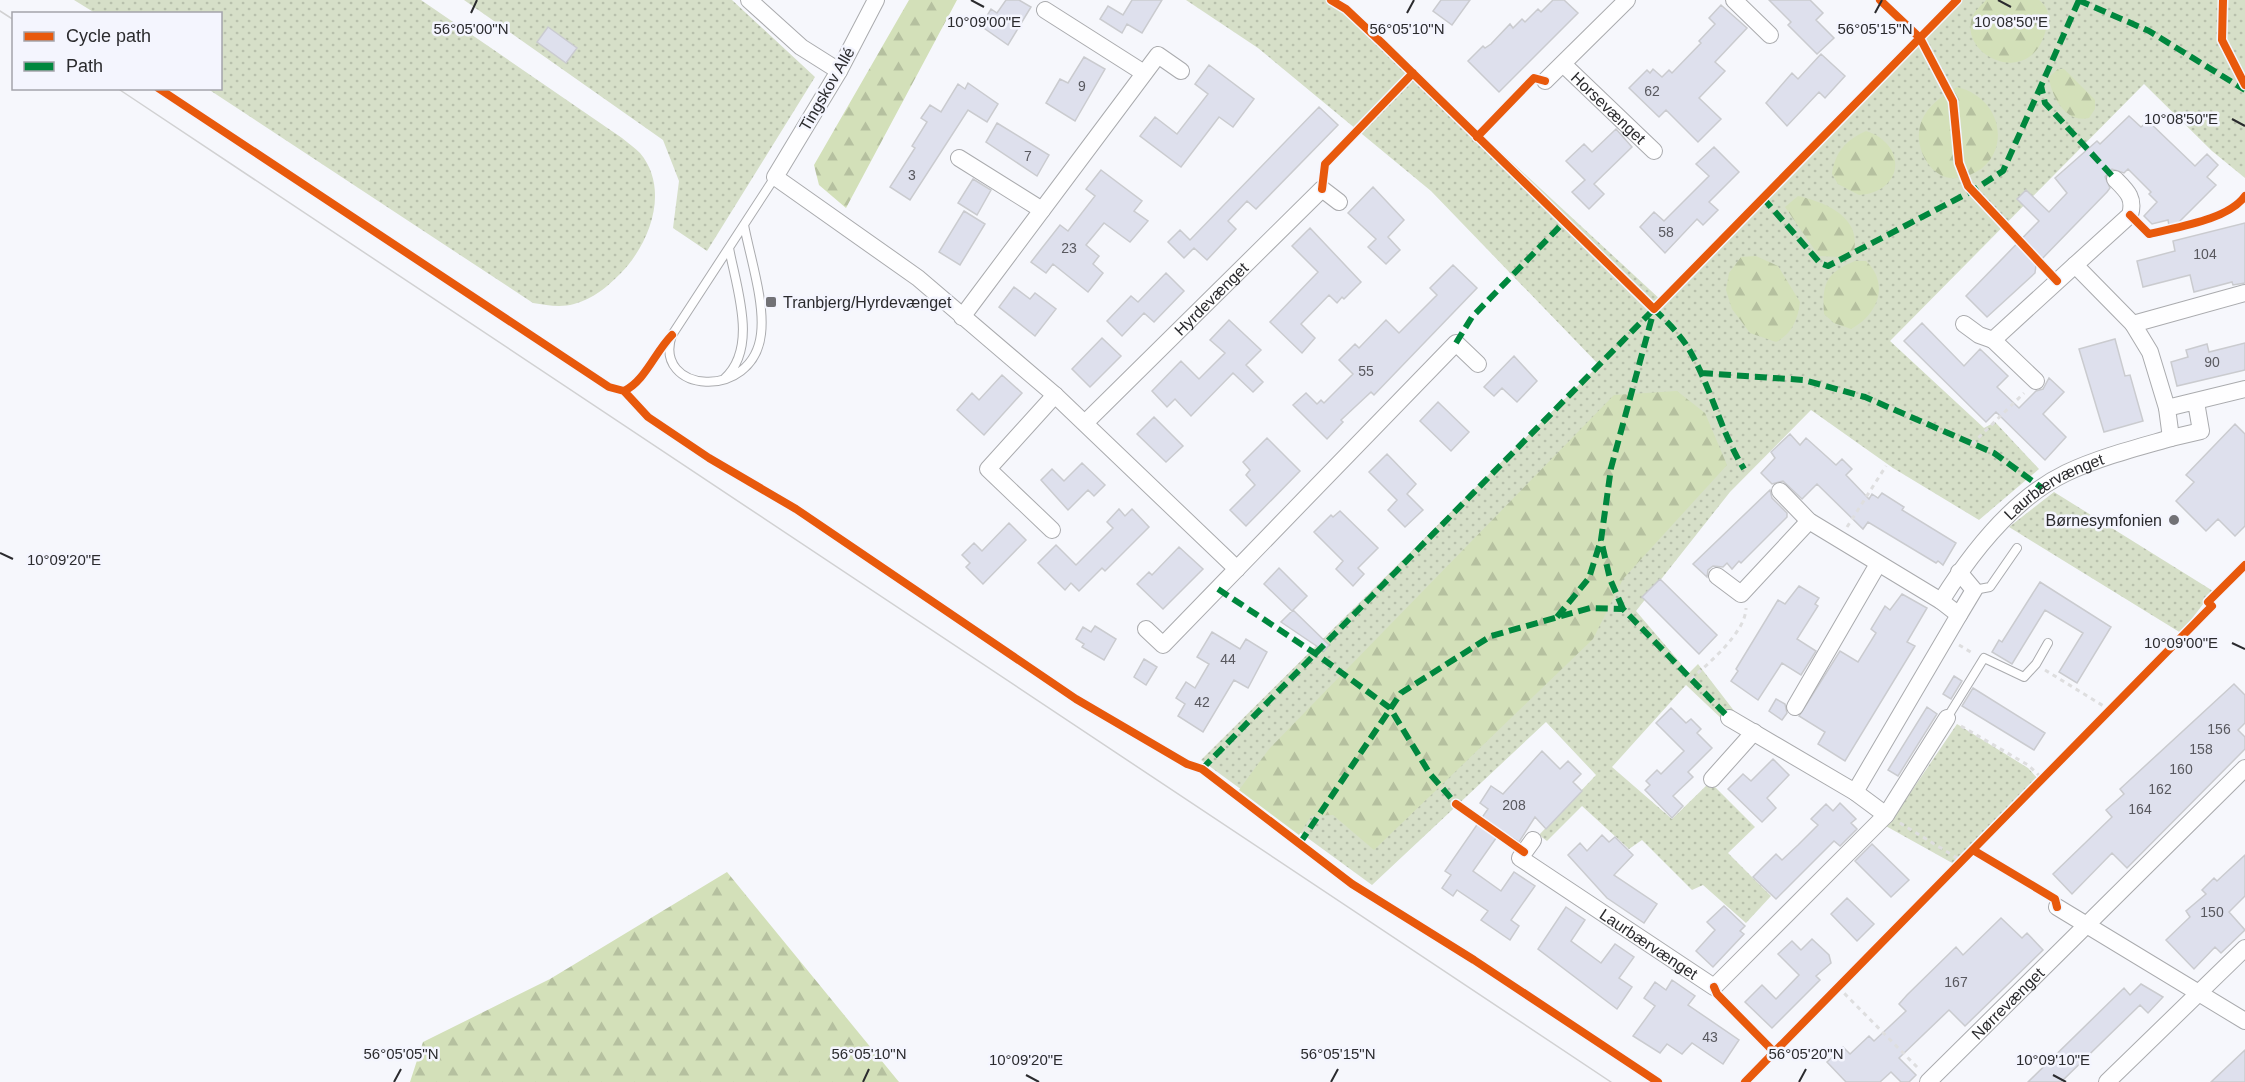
<svg xmlns="http://www.w3.org/2000/svg" width="2245" height="1082" font-family="Helvetica,sans-serif">
<style>
.grass{fill:url(#grass-dots)}
.forest{fill:url(#forest-firs)}
.building{fill:#dee0ed;stroke:#cacbcf;stroke-width:1.5}
.lines{fill:none;stroke-linecap:round;stroke-linejoin:round}
.service-casing{stroke:#aaabae;stroke-width:10}
.minor-casing{stroke:#aaabae;stroke-width:18}
.path{stroke:#dededf;stroke-width:3;stroke-dasharray:4.5 4.5;stroke-linecap:butt}
.service{stroke:#fefeff;stroke-width:8}
.minor{stroke:#fefeff;stroke-width:16}
.tram{stroke:#d1d1d2;stroke-width:1.5}
.quiet{stroke:#00873e;stroke-width:6;stroke-dasharray:12 6;stroke-linecap:butt}
.cycleway-casing{stroke:#f4f5fe;stroke-width:11}
.cycleway{stroke:#e8590c;stroke-width:8}
.ticks{fill:none;stroke:#2b2b2e;stroke-width:2}
.poi-dot{fill:#727276;stroke:#f4f5fe;stroke-width:2}
.labels{text-anchor:middle;dominant-baseline:central;stroke-width:5;stroke-linejoin:round;paint-order:stroke}
.number-label{font-size:14px;fill:#58585e}
.street-label{font-size:16px;fill:#2b2b2e;stroke:#f4f5fe}
.poi-label{font-size:16px;fill:#2b2b2e;stroke:#f4f5fe;text-anchor:start}
.ticks-label{font-size:15px;text-anchor:middle;fill:#2b2b2e;stroke:#f4f5fe;stroke-width:5;stroke-linejoin:round;paint-order:stroke}
</style>
<defs>
<pattern id="grass-dots" width="8" height="8" patternUnits="userSpaceOnUse" patternTransform="scale(1.5)"><rect width="8" height="8" fill="#d6dfc8"/><path d="M2 2h.1M6 6h.1" fill="none" stroke="#b8c0ac" stroke-width="1.8" stroke-linecap="round"/></pattern>
<pattern id="forest-firs" width="22" height="20" patternUnits="userSpaceOnUse" patternTransform="scale(1.5)"><rect width="22" height="20" fill="#d3e0b9"/><path d="M5 1l3.5 6h-7zM16 11l3.5 6h-7z" fill="#b5c09f"/></pattern>
</defs>
<rect width="100%" height="100%" fill="#f6f7fc"/>
<path class="grass" d="M74,0H421L622,138C628,143 635,148 640,153C671,190 649,245 620,274C607,287 593,299 574,304C560,308 547,305 533,303L208,89L220,88V14L95,13Z
M464,0H732L815,77L707,251L673,228L679,181L663,140Z
M1186,0H1328L1367,28L1662,301L1956,0H2245V178L2212,151L2144,84L1890,341L1984,428L1995,422L2039,469L1979,520L1893,468L1811,410L1730,492L1636,611L1689,673L1698,664L1735,712L1724,721L1686,685L1612,767L1672,819L1710,782L1755,827L1728,853L1771,896L1746,923L1703,885L1692,890L1642,840L1629,849L1582,806L1547,841L1539,835L1596,775L1546,722L1372,885L1201,760L1599,365L1431,191L1258,48Z
M2054,492L2213,591L2181,633L2009,527Z
M1957,724L2028,768L2038,779L1954,864L1884,825L1904,802Z"/>
<path class="forest" d="M909,0H957L846,208L819,185L814,165Z
M1986,0H2039C2050,9 2049,16 2046,29C2032,90 1959,57 1972,18C1974,11 1981,6 1986,0Z
M2058,69H2064L2095,100V109L2089,118C2066,124 2051,96 2049,77Z
M1957,87C2011,100 2012,171 1957,178C1931,181 1914,148 1920,126C1925,107 1942,96 1957,87Z
M1866,131C1909,145 1903,193 1859,195L1838,184L1832,174C1835,152 1846,140 1866,131Z
M1798,196C1825,202 1861,217 1854,250L1840,257L1819,256L1785,207Z
M1756,256L1778,266L1800,302C1798,319 1792,334 1776,342L1750,333L1732,309L1726,290L1729,273L1741,257Z
M1855,261H1866C1890,284 1878,315 1851,329L1834,323L1824,314C1822,283 1826,273 1855,261Z
M1677,391L1705,413L1727,465L1623,579L1593,639L1374,850L1333,815L1311,816L1299,835L1239,790L1269,749L1614,395Z
M727,872L899,1082H410L423,1042L550,979Z"/>
<path class="building" d="M1006,0H1019L1031,7L1008,45L981,26L991,9L997,13Z
M1132,0H1162L1142,33L1127,24L1122,33L1100,19L1108,6L1123,15Z
M1441,0H1470L1452,25L1433,11Z
M1553,0H1564L1578,13L1499,92L1468,61L1483,46L1485,48L1491,44L1510,24L1513,28L1522,19L1525,22L1538,9L1541,12Z
M1769,0H1810L1823,13L1816,20L1834,38L1817,54L1788,25L1791,22Z
M1721,5L1747,28L1715,62L1725,71L1699,98L1721,119L1698,142L1666,110L1659,117L1629,88L1647,70L1650,73L1653,69L1662,77L1669,70L1672,73L1701,43L1699,41L1715,24L1709,18Z
M548,27L577,48L566,63L537,42Z
M1821,54L1845,76L1825,98L1819,92L1787,126L1766,103L1792,73L1798,79Z
M1084,57L1105,69L1075,121L1046,103L1060,79L1068,83Z
M1209,65L1254,99L1233,127L1219,117L1181,167L1140,136L1155,117L1177,134L1208,94L1195,84Z
M968,83L998,104L987,122L968,110L910,200L890,187L915,148L912,146L927,122L921,118L930,105L941,112L958,84L965,89Z
M1319,107L1338,125L1256,209L1247,201L1228,221L1236,229L1207,260L1194,248L1184,258L1168,242L1180,230L1190,240Z
M2129,116L2141,127L2148,121L2195,166L2207,154L2218,165L2207,177L2216,185L2170,231L2168,220L2152,224L2144,216L2157,202L2149,194L2151,192L2128,169L2124,173L2112,169L2105,177L2110,188L2107,192L2036,265L2035,273L1987,317L1966,296L2039,221L2017,199L2026,190L2049,212L2067,193L2055,178L2097,141L2100,144Z
M997,123L1049,155L1037,176L986,142Z
M1616,129L1632,147L1594,184L1604,194L1589,209L1572,192L1585,180L1566,161L1584,144L1592,152Z
M1714,147L1739,172L1709,202L1718,210L1703,225L1697,219L1665,253L1640,227L1654,212L1664,221L1709,176L1696,164Z
M1101,170L1142,201L1134,211L1148,221L1130,242L1104,223L1086,245L1099,256L1093,264L1103,273L1088,292L1053,264L1046,273L1031,262L1060,225L1068,231L1095,196L1086,189Z
M973,179L991,190L977,215L958,203Z
M1373,187L1404,220L1388,237L1400,250L1386,264L1368,247L1376,239L1348,213Z
M964,211L985,224L960,265L939,252Z
M2245,223V283L2233,285L2232,282L2194,292L2190,275L2143,287L2137,261L2175,251L2173,241Z
M1310,228L1361,282L1344,299L1342,297L1337,303L1329,295L1301,324L1315,338L1302,353L1270,322L1318,272L1292,246Z
M1453,265L1477,288L1374,395L1371,392L1341,420L1343,422L1327,439L1293,405L1306,393L1317,404L1321,400L1324,403L1353,374L1339,360L1355,344L1359,348L1386,320L1399,333L1437,295L1430,288Z
M1166,273L1184,291L1154,322L1144,313L1122,336L1107,321L1131,296L1138,302Z
M1014,287L1030,299L1035,293L1056,309L1035,336L999,307Z
M1229,320L1261,350L1246,365L1263,382L1253,392L1233,373L1191,416L1175,399L1167,407L1152,391L1181,361L1199,379L1225,353L1210,340Z
M1922,323L1964,366L1980,349L2008,376L1997,387L2019,408L2036,391L2043,389L2049,378L2064,392L2043,414L2066,437L2045,460L1996,412L1986,422L1904,341Z
M1102,338L1121,356L1090,387L1072,369Z
M2115,339L2125,376L2130,375L2143,421L2104,432L2079,349Z
M2245,343V370L2177,386L2171,362L2188,357L2186,350L2207,344L2209,352Z
M1514,356L1537,381L1517,402L1502,388L1494,396L1484,387Z
M1002,375L1022,393L984,435L957,410L972,393L979,400Z
M1438,402L1469,432L1451,451L1420,421Z
M1154,417L1183,446L1166,462L1137,434Z
M2235,424L2245,434V526L2235,536L2218,519L2206,531L2176,501L2194,482L2186,475Z
M1790,434L1800,445L1806,438L1836,465L1842,459L1852,469L1846,475L1869,499L1872,494L1878,498L1882,493L1904,507L1902,510L1956,543L1943,565L1938,561L1936,563L1868,522L1863,529L1817,484L1802,499L1783,481L1772,484L1761,473L1775,458L1771,452Z
M1267,438L1300,471L1246,526L1230,510L1255,485L1246,475L1250,470L1243,462Z
M1387,454L1416,484L1407,494L1423,510L1405,527L1388,510L1397,500L1369,472Z
M1082,463L1105,485L1094,496L1088,490L1068,510L1041,480L1052,469L1064,481Z
M1770,490L1772,498L1787,513V517L1741,563L1739,561L1732,569L1727,563L1723,567L1713,566L1708,570L1707,577L1693,564Z
M1119,509L1125,516L1132,509L1149,527L1105,571L1102,568L1079,591L1071,583L1065,590L1038,563L1056,545L1076,565L1113,528L1107,522Z
M1340,511L1378,548L1358,568L1364,574L1353,586L1336,569L1343,561L1314,532L1331,515L1333,517Z
M1009,523L1026,540L983,584L966,567L970,563L962,555L974,543L982,551Z
M1179,547L1203,569L1163,609L1137,584L1149,572L1152,575Z
M1279,568L1307,596L1292,611L1264,584Z
M1660,579L1717,635L1699,654L1642,597Z
M2040,582L2111,627L2077,683L2059,672L2083,633L2045,610L2012,664L1992,652L1999,640L2002,642Z
M1799,586L1819,598L1815,604L1818,606L1797,639L1816,651L1801,675L1782,663L1758,700L1731,681L1738,671L1736,669L1778,600L1785,604Z
M1902,594L1927,608L1907,642L1915,646L1845,761L1818,744L1825,732L1799,716L1840,651L1858,662L1876,633L1871,629L1885,606L1890,610Z
M1293,610L1329,645L1324,651L1281,622Z
M1095,626L1116,639L1104,660L1082,647L1084,644L1076,639L1083,627L1091,632Z
M1212,632L1240,649L1246,639L1267,652L1248,688L1234,680L1203,732L1178,716L1185,704L1176,698L1186,682L1195,688L1209,664L1197,657Z
M1144,659L1157,667L1146,685L1134,677Z
M1954,676L1962,681L1951,699L1943,694Z
M2234,684L2245,695V723L2238,730L2245,737V749L2127,868L2112,853L2072,894L2053,874L2112,817L2106,810L2124,794L2120,789Z
M1973,688L2045,733L2034,750L1962,706Z
M1776,699L1785,704L1787,713L1782,720L1769,711Z
M1927,707L1937,714L1898,776L1888,770Z
M1671,708L1686,723L1691,719L1701,729L1697,733L1712,748L1688,772L1693,777L1673,796L1683,806L1672,818L1645,790L1650,785L1646,781L1657,770L1661,774L1684,751L1656,723Z
M1542,751L1560,769L1568,761L1581,774L1573,782L1582,791L1546,829L1535,817L1519,842L1501,831L1473,871L1501,891L1514,872L1535,886L1511,920L1519,926L1510,940L1481,920L1488,911L1457,890L1453,896L1442,888L1451,875L1445,871L1488,809L1480,803L1491,786L1503,794Z
M1773,759L1789,775L1767,798L1776,808L1762,822L1728,789L1743,774L1751,781Z
M1840,803L1856,819L1851,823L1857,829L1840,846L1834,841L1776,899L1753,877L1776,854L1782,860L1798,845L1818,825L1811,819L1826,804L1833,811Z
M1602,835L1609,842L1615,837L1633,855L1614,875L1657,904L1644,923L1607,898L1568,855L1580,843L1587,851Z
M1872,844L1909,880L1891,897L1855,861Z
M2245,855V896L2229,912L2245,930L2221,953L2215,947L2194,969L2166,940L2190,917L2186,911L2206,894L2202,890L2214,878L2217,881Z
M1847,898L1874,924L1857,941L1831,914Z
M1724,906L1745,926L1740,931L1744,934L1713,967L1696,951L1715,930L1707,922Z
M1566,907L1585,920L1571,941L1601,963L1615,944L1634,957L1619,978L1632,987L1617,1009L1538,949Z
M2001,918L2022,938L2027,933L2043,950L1965,1026L1949,1010L1899,1058L1916,1075L1909,1082H1901L1891,1072L1880,1082H1846L1827,1062L1843,1047L1850,1054L1869,1036L1874,1041L1906,1011L1899,1004L1907,995L1956,947L1963,955Z
M1812,939L1829,955L1831,963L1816,976L1820,980L1772,1028L1745,1002L1762,985L1776,999L1799,975L1778,954L1792,941L1801,950Z
M1672,980L1695,996L1688,1005L1739,1040L1723,1064L1692,1043L1682,1054L1667,1044L1660,1053L1633,1036L1655,1006L1644,998L1655,982L1666,990Z
M2141,984L2163,997L2148,1013L2140,1005L2061,1082H2028L2124,988L2130,995Z
M2245,1050V1082H2211Z"/>
<g class="lines">
<defs>
<path id="service" d="M744,225C750,257 765,302 761,334C753,402 652,393 672,335L775,177
M724,379C759,348 736,287 729,248
M1974,590L1990,587L2017,548
M1947,718L1984,658L2024,677L2036,664L2048,643"/>
<g id="minor">
<path d="M749,0L801,47L839,71"/>
<path d="M876,0L839,71L775,177L918,278L1055,395L1237,569"/>
<path d="M1734,0L1770,35"/>
<path d="M1045,10L1144,73"/>
<path id="s1" d="M1563,64L1654,151"/>
<path d="M1545,81L1627,0"/>
<path d="M959,158L1042,210"/>
<path d="M2115,179C2127,191 2135,198 2130,215L2075,265L2133,324"/>
<path d="M962,317L1158,55L1181,71"/>
<path d="M1964,324L1979,335L1993,340L2075,265"/>
<path d="M1993,340L2036,381"/>
<path d="M2196,402L2201,431L2171,438L2167,408L2245,389"/>
<path d="M2167,408L2150,352L2133,324L2245,293"/>
<path id="s2" d="M1085,423L1322,189L1339,202"/>
<path d="M1780,491L1809,521L1941,601"/>
<path d="M1052,530L988,469L1055,395"/>
<path d="M1717,576L1741,594L1809,521"/>
<path d="M1959,615L1974,590L1959,572"/>
<path d="M1146,629L1163,645L1456,343L1478,364"/>
<path d="M1795,707L1878,564"/>
<path d="M1712,779L1754,732"/>
<path id="s3" d="M1855,792L1959,615L1941,601C1971,553 2014,498 2066,473C2100,457 2136,448 2171,438"/>
<path d="M1886,815L1947,718"/>
<path id="s4" d="M1533,840L1520,858L1714,987L1886,815L1855,792L1729,718"/>
<path d="M2057,907L2245,1021"/>
<path id="s5" d="M1928,1082L2245,768"/>
<path d="M2107,1082L2245,948"/>
</g>
</defs>
<use href="#service" class="service-casing"/>
<use href="#minor" class="minor-casing"/>
<path class="path" d="M1972,444L2024,393
M1847,527L1886,466
M1959,645L1974,654
M2045,670L2110,710
M1691,679C1708,664 1746,632 1746,608
M1961,726L2028,765L2043,779
M1900,823L1962,861
M1838,987L1918,1068"/>
<use href="#service" class="service"/>
<use href="#minor" class="minor"/>
<path class="tram" d="M0,11L14,20
M117,88L1611,1082"/>
<path class="quiet" d="M2078,0L2149,31L2245,90
M2079,0L2041,86L2045,103L2115,179
M1763,198L1820,263L1828,266L1972,191L2003,171L2041,86
M1654,309C1667,322 1681,335 1690,351C1712,390 1720,430 1744,469
M1456,343L1472,317L1564,222
M1701,373L1804,380L1865,397L1994,453L2042,488
M1218,589L1316,654L1390,708L1430,774L1456,804
M1623,609L1610,579L1601,540L1611,468L1654,310
M1557,617L1589,578L1601,540
M1202,769L1654,309
M1300,843L1401,693L1491,636L1590,608L1623,609L1729,718"/>
<defs>
<path id="cycleway" d="M1331,0L1346,9L1383,44L1654,309L1957,0
M1880,0L1920,38L1953,101L1959,163L1968,186L2057,281
M2223,0L2222,40L2245,85
M158,88L609,387L624,391C645,381 655,352 672,335
M1477,137L1534,78L1545,81
M1322,189L1325,164L1413,73
M2130,215L2149,234C2177,227 2228,220 2245,196
M624,391L648,417L709,458L796,509L1076,699L1187,764L1202,769L1352,884L1474,960L1658,1082
M1456,804L1524,852
M1973,850L2055,899L2057,907
M1714,987L1717,994L1774,1052
M1745,1082L2206,612L2212,606L2208,602L2245,565"/>
</defs>
<use href="#cycleway" class="cycleway-casing"/>
<use href="#cycleway" class="cycleway"/>
</g>
<path class="ticks" d="M971,0L984,7M1998,0L2011,7M471,13L477,0M1407,13L1414,0M1875,13L1882,0M2232,119L2245,126M0,553L13,559M2232,643L2245,649M1026,1075L1039,1082M2053,1075L2066,1082M394,1082L401,1069M863,1082L869,1069M1331,1082L1338,1069M1799,1082L1806,1069"/>
<g class="poi-dot">
<rect x="765" y="296" width="12" height="12" rx="3"/>
<circle cx="2174" cy="520" r="6"/>
</g>
<g class="labels">
<g class="number-label">
<text x="1082" y="86">9</text>
<text x="1652" y="91">62</text>
<text x="1028" y="156">7</text>
<text x="912" y="175">3</text>
<text x="1666" y="232">58</text>
<text x="1069" y="248">23</text>
<text x="2205" y="254">104</text>
<text x="2212" y="362">90</text>
<text x="1366" y="371">55</text>
<text x="1228" y="659">44</text>
<text x="1202" y="702">42</text>
<text x="2219" y="729">156</text>
<text x="2201" y="749">158</text>
<text x="2181" y="769">160</text>
<text x="2160" y="789">162</text>
<text x="1514" y="805">208</text>
<text x="2140" y="809">164</text>
<text x="2212" y="912">150</text>
<text x="1956" y="982">167</text>
<text x="1710" y="1037">43</text>
</g>
<g class="street-label">
<text transform="translate(827 89) rotate(-60)">Tingskov Allé</text>
<text stroke="none"><textPath href="#s1" startOffset="63">Horsevænget</textPath></text>
<text stroke="none"><textPath href="#s2" startOffset="177">Hyrdevænget</textPath></text>
<text stroke="none"><textPath href="#s3" startOffset="392">Laurbærvænget</textPath></text>
<text stroke="none"><textPath href="#s4" startOffset="177">Laurbærvænget</textPath></text>
<text stroke="none"><textPath href="#s5" startOffset="112">Nørrevænget</textPath></text>
</g>
<g class="poi-label">
<text x="783" y="302">Tranbjerg/Hyrdevænget</text>
<text x="2162" y="520" text-anchor="end">Børnesymfonien</text>
</g>
</g>
<g class="ticks-label">
<text x="984" y="27">10°09'00"E</text>
<text x="2011" y="27">10°08'50"E</text>
<text x="471" y="34">56°05'00"N</text>
<text x="1407" y="34">56°05'10"N</text>
<text x="1875" y="34">56°05'15"N</text>
<text x="2181" y="124">10°08'50"E</text>
<text x="64" y="565">10°09'20"E</text>
<text x="2181" y="648">10°09'00"E</text>
<text x="401" y="1059">56°05'05"N</text>
<text x="869" y="1059">56°05'10"N</text>
<text x="1338" y="1059">56°05'15"N</text>
<text x="1806" y="1059">56°05'20"N</text>
<text x="1026" y="1065">10°09'20"E</text>
<text x="2053" y="1065">10°09'10"E</text>
</g>
<rect x="12" y="12" width="210" height="78" fill="#f4f5fe" stroke="#a4a4ab" stroke-width="1.5"/>
<rect x="24" y="32" width="30" height="9" fill="#e8590c" stroke="#a4a4ab" stroke-width="1.5"/>
<text x="66" y="42" font-size="18" fill="#2b2b2e">Cycle path</text>
<rect x="24" y="62" width="30" height="9" fill="#00873e" stroke="#a4a4ab" stroke-width="1.5"/>
<text x="66" y="72" font-size="18" fill="#2b2b2e">Path</text>
</svg>
